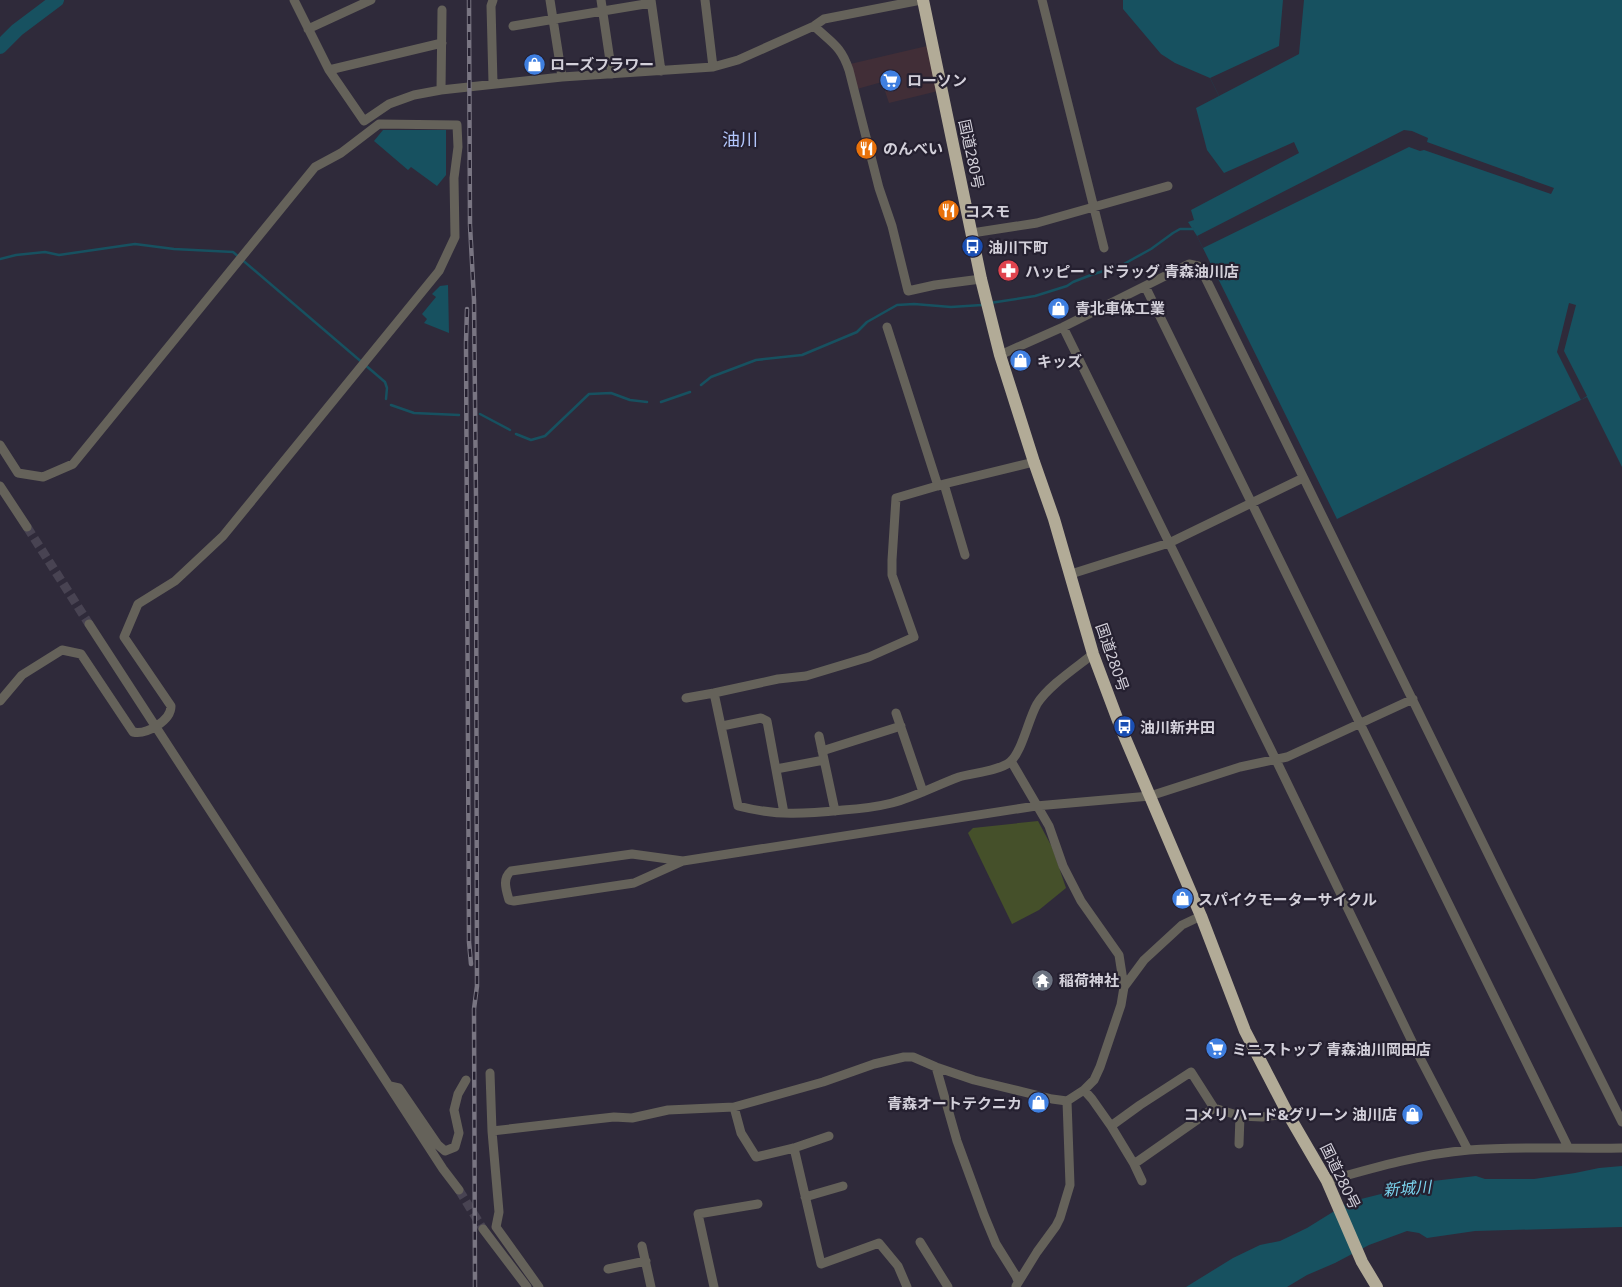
<svg xmlns="http://www.w3.org/2000/svg" width="1622" height="1287" font-family="'Noto Sans','Noto Sans JP',sans-serif">
<style>
.commercial{fill:#412e37}
.green{fill:#45502a}
.water{fill:#175160}
.pier{fill:#2f2a3a}
.lines{fill:none;stroke-linecap:round;stroke-linejoin:round}
.stream{stroke:#175160;stroke-width:2.5}
.river{stroke:#175160;stroke-width:14}
.minor-tunnel{stroke:#484352;stroke-width:9;stroke-dasharray:9 4.5;stroke-linecap:butt}
.minor{stroke:#65625a;stroke-width:9}
.highway{stroke:#b2ab97;stroke-width:12}
.rail-casing{stroke:#797582;stroke-width:4.5}
.rail{stroke:#252030;stroke-width:2.5;stroke-dasharray:8;stroke-linecap:butt}
.labels{text-anchor:middle;dominant-baseline:central;stroke-width:4.5;stroke-linejoin:round;paint-order:stroke}
.poi-label{font-size:15px;font-weight:bold;fill:#d3d0da;stroke:#252030;text-anchor:start}
.street-label{font-size:15px;fill:#d3d0da;stroke:#252030}
.water-label{font-size:16px;font-style:italic;fill:#7ad3ed;stroke:#252030}
.quarter-label{font-size:18px;fill:#b3c7fd;stroke:#252030}
</style>
<rect width="100%" height="100%" fill="#2f2a3a"/>
<path class="commercial" d="M927,46L938,91L889,103L882,82L857,89L850,64Z"/>
<path class="green" d="M1038,821L1052,847L1066,888L1039,910L1012,924L968,833L973,828Z"/>
<path class="water" d="M1123,0H1622V467L1587,397L1337,519L1197,236L1188,222L1194,220L1191,210L1299,153L1294,142L1224,173L1207,150L1196,108L1219,96L1210,78L1175,63L1161,54L1123,9Z
M383,130H446V175L437,186L411,167L408,170L374,141Z
M448,285L449,333L424,323L427,319L422,314L436,297L432,294L440,286Z
M1622,1166V1227L1475,1231L1427,1238L1419,1233L1407,1231L1369,1245L1335,1263L1307,1275L1287,1287H1186L1233,1258L1260,1245L1280,1241L1307,1228L1349,1202L1433,1181L1476,1176L1485,1179H1534L1575,1173L1599,1168Z"/>
<path class="pier" d="M1283,0H1304L1299,54L1219,96L1210,78L1279,46Z
M1404,130L1412,131L1428,138L1427,142L1554,188L1551,194L1424,150L1420,151L1409,147L1203,248L1197,236Z
M1569,303L1576,305L1564,351L1587,396L1581,400L1557,352Z"/>
<g class="lines">
<path class="stream" d="M0,259L16,255L45,252L59,255L135,244L174,249L233,252L385,382L387,388L386,399
M990,303L1035,296L1067,286L1073,282L1091,275L1122,265L1151,249L1173,233L1180,229H1193
M701,385L711,377L756,360L802,355L857,332L867,322L897,305L914,304L951,307L982,305
M661,402L690,392
M391,405L414,413L459,415
M480,414L510,430
M516,434L531,440L545,436L589,394L611,393L630,400L647,402"/>
<path class="river" d="M0,47L17,30L57,0"/>
<path class="minor-tunnel" d="M27,527L89,624
M459,1190L483,1229"/>
<path class="minor" d="M294,0L329,70L364,121L389,104L414,95L441,90L562,77L713,67L738,60L814,26L824,19L921,0
M550,0L562,77
M601,0L612,74
M651,0L661,71
M705,0L713,67
M1042,0L1104,248
M513,26L651,3
M814,26C832,43 841,46 849,70L879,188L892,226L908,291L935,285L981,279
M308,29L371,0
M329,70L442,43
M493,83L491,6L493,0
M441,90L442,10
M972,233L1037,223L1168,186
M1145,286L1568,1147
M887,327L938,486
M1063,327L1276,760L1419,1056L1468,1150
M1000,355L1063,327L1189,264L1198,266L1202,271L1501,880L1622,1122
M0,445L18,473L43,477L73,464L315,167L341,153L379,124L457,125L458,147L454,178L455,237L439,271L223,536L175,581L138,604L124,637L171,706C171,721 146,735 133,732L81,654L62,650L22,675L0,701
M944,484L965,555
M0,486L27,527
M1071,574L1169,543L1303,478
M89,624L443,1169L459,1190
M714,693L738,806C777,816 804,814 843,810C859,809 876,807 892,803C915,797 937,785 959,777C973,773 999,771 1010,762C1022,752 1028,720 1037,704C1048,686 1077,667 1093,654
M686,698L714,693L778,679L806,676L869,657L914,637L892,575V560L896,498L944,484L1034,462
M896,713L923,792
M722,726L761,718L767,721L784,813
M819,736L835,811
M822,751L901,726
M776,769L824,760
M683,861L632,854L511,871C502,879 506,889 509,900L514,901L634,883L683,861L1036,806L1150,796L1240,767L1287,757L1413,699
M1124,987L1144,960L1182,925L1201,916
M936,1067L957,1141L984,1215L996,1244L1016,1276L1018,1281
M490,1073L492,1131L499,1212L496,1227L539,1287
M390,1086L399,1088L438,1145L445,1151L455,1147L459,1133L454,1110L458,1094L466,1080
M1084,1090L1092,1099L1111,1126L1140,1105L1191,1072L1214,1108L1240,1116L1262,1117L1288,1114
M734,1107L741,1133L756,1157L794,1148L829,1136
M1111,1126L1134,1164L1142,1181
M492,1131L587,1120L614,1117L632,1118L668,1110L734,1107L823,1082L874,1064L904,1057H913L936,1067L974,1080L1052,1099L1067,1101L1084,1090L1094,1080L1100,1067L1121,1005L1124,987L1119,955L1081,901L1063,866L1049,826L1011,761
M1239,1144L1240,1116
M794,1148L821,1264L879,1243L898,1266L907,1287
M1134,1164L1214,1108
M1327,1181C1373,1168 1421,1154 1469,1150C1520,1146 1571,1149 1622,1148
M805,1197L843,1186
M483,1229L527,1287
M920,1242L948,1287
M642,1246L651,1287
M608,1269L646,1261
M1016,1286L1037,1252L1056,1226L1060,1218L1070,1185L1067,1101
M714,1287L698,1214L758,1204"/>
<path class="highway" d="M923,0L981,279L1000,355L1034,462L1054,519L1093,654L1120,726L1201,916L1245,1031L1288,1114L1327,1181L1362,1262L1377,1287"/>
<defs>
<path id="rail" d="M469,0L470,225L474,300L476,498L477,986L474,1009L475,1287
M467,309L466,343L469,942L471,964"/>
</defs>
<use href="#rail" class="rail-casing"/>
<use href="#rail" class="rail"/>
</g>
<defs>
<symbol id="shop-disc" viewBox="-11 -11 22 22"><circle r="9.5" fill="#3f7fe0" stroke="#252030"/><path d="M-5-2.5h2.3a2.7 3.5 0 0 1 5.4 0H5L5.5 6h-11ZM-1.5-2.5h3a1.5 2.3 0 0 0-3 0Z" fill="#fff"/></symbol>
<symbol id="supermarket-disc" viewBox="-11 -11 22 22"><circle r="9.5" fill="#3f7fe0" stroke="#252030"/><path d="M-6-5.5h2.5l.6 2H6L4.5 2H-2.5L-4.4-4H-6ZM-1.5 3.2a1.3 1.3 0 1 0 .1 0ZM3 3.2a1.3 1.3 0 1 0 .1 0Z" fill="#fff"/></symbol>
<symbol id="restaurant-disc" viewBox="-11 -11 22 22"><circle r="9.5" fill="#e8710a" stroke="#252030"/><path d="M-5-6h1v4h1v-4h1v4h1v-4h1v5L-1.5 .5V6h-2V.5L-5-1ZM5-6V6H3V1.5H1.5Q1.5-4 5-6Z" fill="#fff"/></symbol>
<symbol id="bus-disc" viewBox="-11 -11 22 22"><circle r="9.5" fill="#1a4fb4" stroke="#252030"/><path d="M-5-6H5V4H4V6H2V4H-2V6H-4V4H-5ZM-3.5-4V0h7V-4ZM-3.5 1.2v1.5H-2V1.2ZM2 1.2v1.5H3.5V1.2Z" fill="#fff"/></symbol>
<symbol id="pharmacy-disc" viewBox="-11 -11 22 22"><circle r="9.5" fill="#e0444e" stroke="#252030"/><path d="M-2-6h4v4h4v4h-4v4h-4v-4h-4v-4h4Z" fill="#fff"/></symbol>
<symbol id="temple-disc" viewBox="-11 -11 22 22"><circle r="9.5" fill="#6b7280" stroke="#252030"/><path d="M0-6L5-2H3V0L6.5 2.5H4V6H1.5V3h-3V6H-4V2.5H-6.5L-3 0V-2H-5Z" fill="#fff"/></symbol>
</defs>
<g fill-rule="evenodd">
<use href="#shop-disc" x="522" y="52" width="25" height="25"/>
<use href="#supermarket-disc" x="878" y="68" width="25" height="25"/>
<use href="#restaurant-disc" x="854" y="136" width="25" height="25"/>
<use href="#restaurant-disc" x="936" y="198" width="25" height="25"/>
<use href="#bus-disc" x="960" y="234" width="25" height="25"/>
<use href="#pharmacy-disc" x="996" y="258" width="25" height="25"/>
<use href="#shop-disc" x="1046" y="296" width="25" height="25"/>
<use href="#shop-disc" x="1008" y="348" width="25" height="25"/>
<use href="#bus-disc" x="1112" y="714" width="25" height="25"/>
<use href="#shop-disc" x="1170" y="886" width="25" height="25"/>
<use href="#temple-disc" x="1030" y="968" width="25" height="25"/>
<use href="#supermarket-disc" x="1204" y="1036" width="25" height="25"/>
<use href="#shop-disc" x="1026" y="1090" width="25" height="25"/>
<use href="#shop-disc" x="1400" y="1102" width="25" height="25"/>
</g>
<g class="labels">
<g class="poi-label">
<text x="550" y="64">ローズフラワー</text>
<text x="907" y="80">ローソン</text>
<text x="883" y="148">のんべい</text>
<text x="965" y="211">コスモ</text>
<text x="988" y="247">油川下町</text>
<text x="1025" y="271">ハッピー・ドラッグ 青森油川店</text>
<text x="1075" y="308">青北車体工業</text>
<text x="1037" y="361">キッズ</text>
<text x="1140" y="727">油川新井田</text>
<text x="1198" y="899">スパイクモーターサイクル</text>
<text x="1059" y="980">稲荷神社</text>
<text x="1232" y="1049">ミニストップ 青森油川岡田店</text>
<text x="1022" y="1103" text-anchor="end">青森オートテクニカ</text>
<text x="1397" y="1114" text-anchor="end">コメリ ハード&amp;グリーン 油川店</text>
</g>
<g class="street-label">
<text transform="translate(972 154) rotate(78)">国道280号</text>
<text transform="translate(1113 657) rotate(71)">国道280号</text>
<text transform="translate(1341 1176) rotate(64)">国道280号</text>
</g>
<g class="water-label">
<text transform="translate(1407 1188) rotate(-4)">新城川</text>
</g>
<g class="quarter-label">
<text x="740" y="139">油川</text>
</g>
</g>
</svg>
